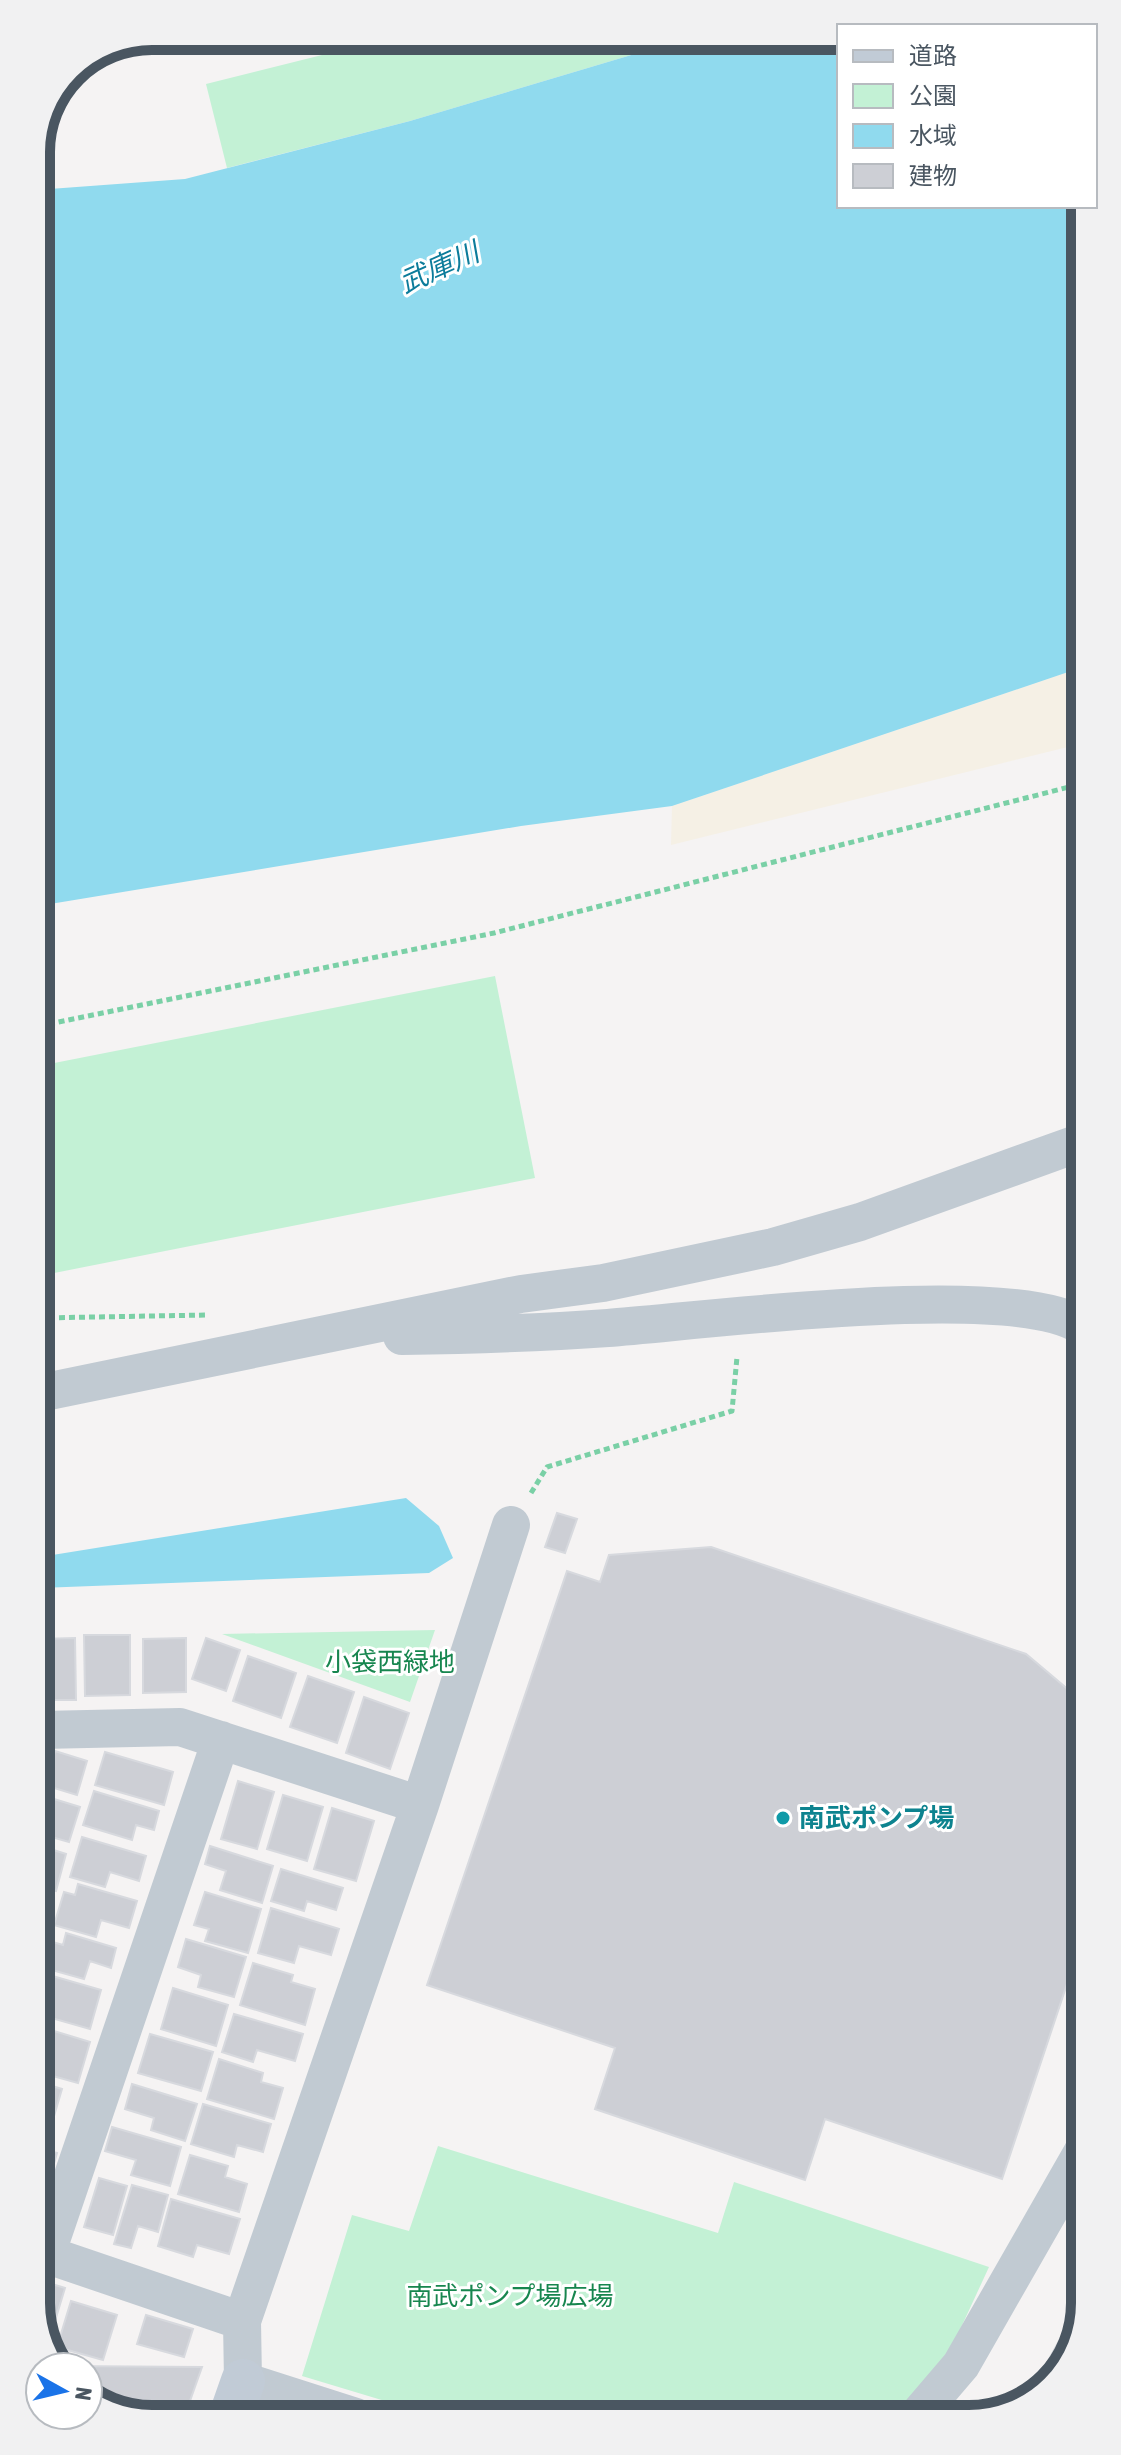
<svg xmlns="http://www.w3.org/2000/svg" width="1121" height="2455" font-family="'Asap Condensed','Noto Sans JP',sans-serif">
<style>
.green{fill:#c3f1d5}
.sand{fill:#f5f0e5}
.water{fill:#90daee}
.building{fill:#cdcfd5;stroke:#d7d9de;stroke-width:2}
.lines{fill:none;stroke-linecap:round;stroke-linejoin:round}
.path{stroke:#7ad0a6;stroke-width:5;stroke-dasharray:6 4;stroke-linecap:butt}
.street{stroke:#c1cad2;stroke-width:38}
.secondary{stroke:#c1cbd6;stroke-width:44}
.rail-casing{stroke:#b5b8bd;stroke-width:9}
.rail{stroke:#fff;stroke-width:6;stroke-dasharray:18;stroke-linecap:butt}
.culture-dot{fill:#0f9aa8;stroke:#fff;stroke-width:3}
.labels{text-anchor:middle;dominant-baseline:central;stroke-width:6;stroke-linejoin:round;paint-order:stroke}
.park-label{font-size:26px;fill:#17864f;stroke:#fff}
.culture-label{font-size:26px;font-weight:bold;fill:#0d838f;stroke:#fff;text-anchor:start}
.water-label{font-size:28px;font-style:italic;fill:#0c7c9b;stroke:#fff}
.rim{fill:none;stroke:#4a5661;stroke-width:10}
</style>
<rect width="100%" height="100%" fill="#f5f3f3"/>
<path class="green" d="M398,36H695L410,121L227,168L206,84Z
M495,976L535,1178L44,1275L39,1252V1066Z
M435,1630L410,1702L222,1634Z
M438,2146L718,2233L734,2182L989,2267L952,2347L922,2396L893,2413L438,2417L302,2376L352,2215L409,2231Z"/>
<path class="sand" d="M1080,668V744L671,845L672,806Z"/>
<path class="water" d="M695,36H839V206H1079L1080,668L672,806L521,826L38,906L36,190L185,179L410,121Z
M406,1498L439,1526L453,1558L429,1573L40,1588V1557Z"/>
<path class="building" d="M557,1513L577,1519L565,1553L545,1547Z
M711,1547L1026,1654L1083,1702L1084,1933L1002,2179L825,2119L805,2180L595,2109L615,2048L427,1985L567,1571L600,1582L609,1555Z
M84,1635H130V1695L85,1696Z
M75,1638L76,1700H41L40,1639Z
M186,1638V1692L143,1693V1639Z
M206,1638L240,1650L226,1691L192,1679Z
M248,1656L296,1673L281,1718L233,1701Z
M308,1676L354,1692L337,1743L290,1727Z
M364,1697L409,1713L390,1769L346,1753Z
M55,1751L87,1761L77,1795L41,1784V1764L51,1767Z
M105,1752L173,1772L164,1805L95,1785Z
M238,1781L274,1792L257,1849L221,1839Z
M94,1791L159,1811L154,1830L136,1825L132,1840L83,1825Z
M41,1795L80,1807L69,1842L41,1834Z
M283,1795L323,1807L307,1861L267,1849Z
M332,1808L374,1821L356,1881L314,1869Z
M82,1837L146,1856L139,1881L110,1872L105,1887L70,1877Z
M41,1846L66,1854L56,1891L41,1887Z
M210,1846L273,1866L262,1903L220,1890L226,1871L205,1864Z
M281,1869L343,1888L336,1910L307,1901L304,1911L271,1901Z
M78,1884L137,1901L129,1928L101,1920L96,1937L54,1925L64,1892L75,1895Z
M205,1892L261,1909L248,1953L205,1941L209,1929L194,1925Z
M271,1908L339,1929L331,1955L299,1946L294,1963L258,1953Z
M66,1933L116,1948L111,1968L90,1961L84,1979L41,1967L46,1940L63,1945Z
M186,1939L246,1957L234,1997L198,1987L201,1975L178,1967Z
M253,1963L293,1975L291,1982L315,1989L305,2025L240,2005Z
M49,1975L101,1990L90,2029L41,2015V1999Z
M173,1988L228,2005L216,2046L161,2029Z
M234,2014L303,2034L295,2061L257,2050L253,2062L222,2052Z
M41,2027L90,2042L78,2083L42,2073Z
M150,2034L213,2052L201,2091L138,2073Z
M219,2059L263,2073L261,2082L283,2088L274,2119L207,2099Z
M42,2083L62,2089L52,2123L42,2120Z
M132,2084L197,2104L185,2141L151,2130L154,2118L125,2109Z
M203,2104L271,2124L263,2152L237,2145L234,2157L191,2144Z
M112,2127L181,2147L170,2186L131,2175L136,2160L105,2151Z
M42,2149L57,2153L42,2205Z
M190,2155L228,2166L225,2177L247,2184L239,2212L178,2194Z
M99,2178L127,2186L113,2235L84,2227Z
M132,2185L168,2195L158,2232L138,2226L131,2248L114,2244Z
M171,2199L240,2219L229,2254L197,2245L193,2257L158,2246Z
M42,2281L65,2288L48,2344L42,2341Z
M1085,2293V2303L1061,2373L1028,2398Z
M71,2301L117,2315L103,2360L57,2347Z
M146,2315L193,2329L184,2357L137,2344Z
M61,2366L202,2367L185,2415H134L88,2397V2367Z"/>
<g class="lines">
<path class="path" d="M100,58L229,36
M39,1026L494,933L1081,784
M39,1318L206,1315
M531,1493L547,1467L732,1411L737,1357"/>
<path class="street" d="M402,1336C470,1335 539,1333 608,1328C703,1321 1012,1280 1082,1326
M40,1393L521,1294L603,1283L773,1247L860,1222L1082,1142
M41,1730L180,1727L420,1805
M42,2253L242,2321
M46,2255L221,1740
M920,2413L961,2365L1085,2148
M356,2417L243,2381L242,2321L420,1805L511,1525"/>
<path class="secondary" d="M230,2418L243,2381"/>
<defs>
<path id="rail" d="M36,228L54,106"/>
</defs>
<use href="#rail" class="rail-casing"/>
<use href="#rail" class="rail"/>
</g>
<circle class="culture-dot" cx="783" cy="1818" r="8"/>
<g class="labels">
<g class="park-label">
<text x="390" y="1662">小袋西緑地</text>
<text x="510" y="2296">南武ポンプ場広場</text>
</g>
<g class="culture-label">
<text x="799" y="1818">南武ポンプ場</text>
</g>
<g class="water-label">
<text transform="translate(439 267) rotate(-24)">武庫川</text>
</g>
</g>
<path d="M0 0H1121V2455H0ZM152 50H969A102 102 0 0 1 1071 152V2303A102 102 0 0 1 969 2405H152A102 102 0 0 1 50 2303V152A102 102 0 0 1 152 50Z" fill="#f1f1f2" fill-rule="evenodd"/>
<path class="rim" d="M152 50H969A102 102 0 0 1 1071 152V2303A102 102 0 0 1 969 2405H152A102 102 0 0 1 50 2303V152A102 102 0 0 1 152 50Z"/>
<rect x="837" y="24" width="260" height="184" fill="#ffffff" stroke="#b7bbc0" stroke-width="2"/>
<rect x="853" y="50" width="40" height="12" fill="#c1cbd6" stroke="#b7bbc0" stroke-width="2"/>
<text x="909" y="64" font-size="24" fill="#4a5661">道路</text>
<rect x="853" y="84" width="40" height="24" fill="#c3f1d5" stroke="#b7bbc0" stroke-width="2"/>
<text x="909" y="104" font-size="24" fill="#4a5661">公園</text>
<rect x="853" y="124" width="40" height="24" fill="#90daee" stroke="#b7bbc0" stroke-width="2"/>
<text x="909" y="144" font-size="24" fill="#4a5661">水域</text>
<rect x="853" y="164" width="40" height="24" fill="#cdcfd5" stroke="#b7bbc0" stroke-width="2"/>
<text x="909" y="184" font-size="24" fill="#4a5661">建物</text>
<g transform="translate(64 2391) rotate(98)"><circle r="38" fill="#ffffff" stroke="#b7bbc0" stroke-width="2"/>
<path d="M0-6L14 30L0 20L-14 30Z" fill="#1a73e8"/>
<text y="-12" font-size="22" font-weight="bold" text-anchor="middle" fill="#4a5661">N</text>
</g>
</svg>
